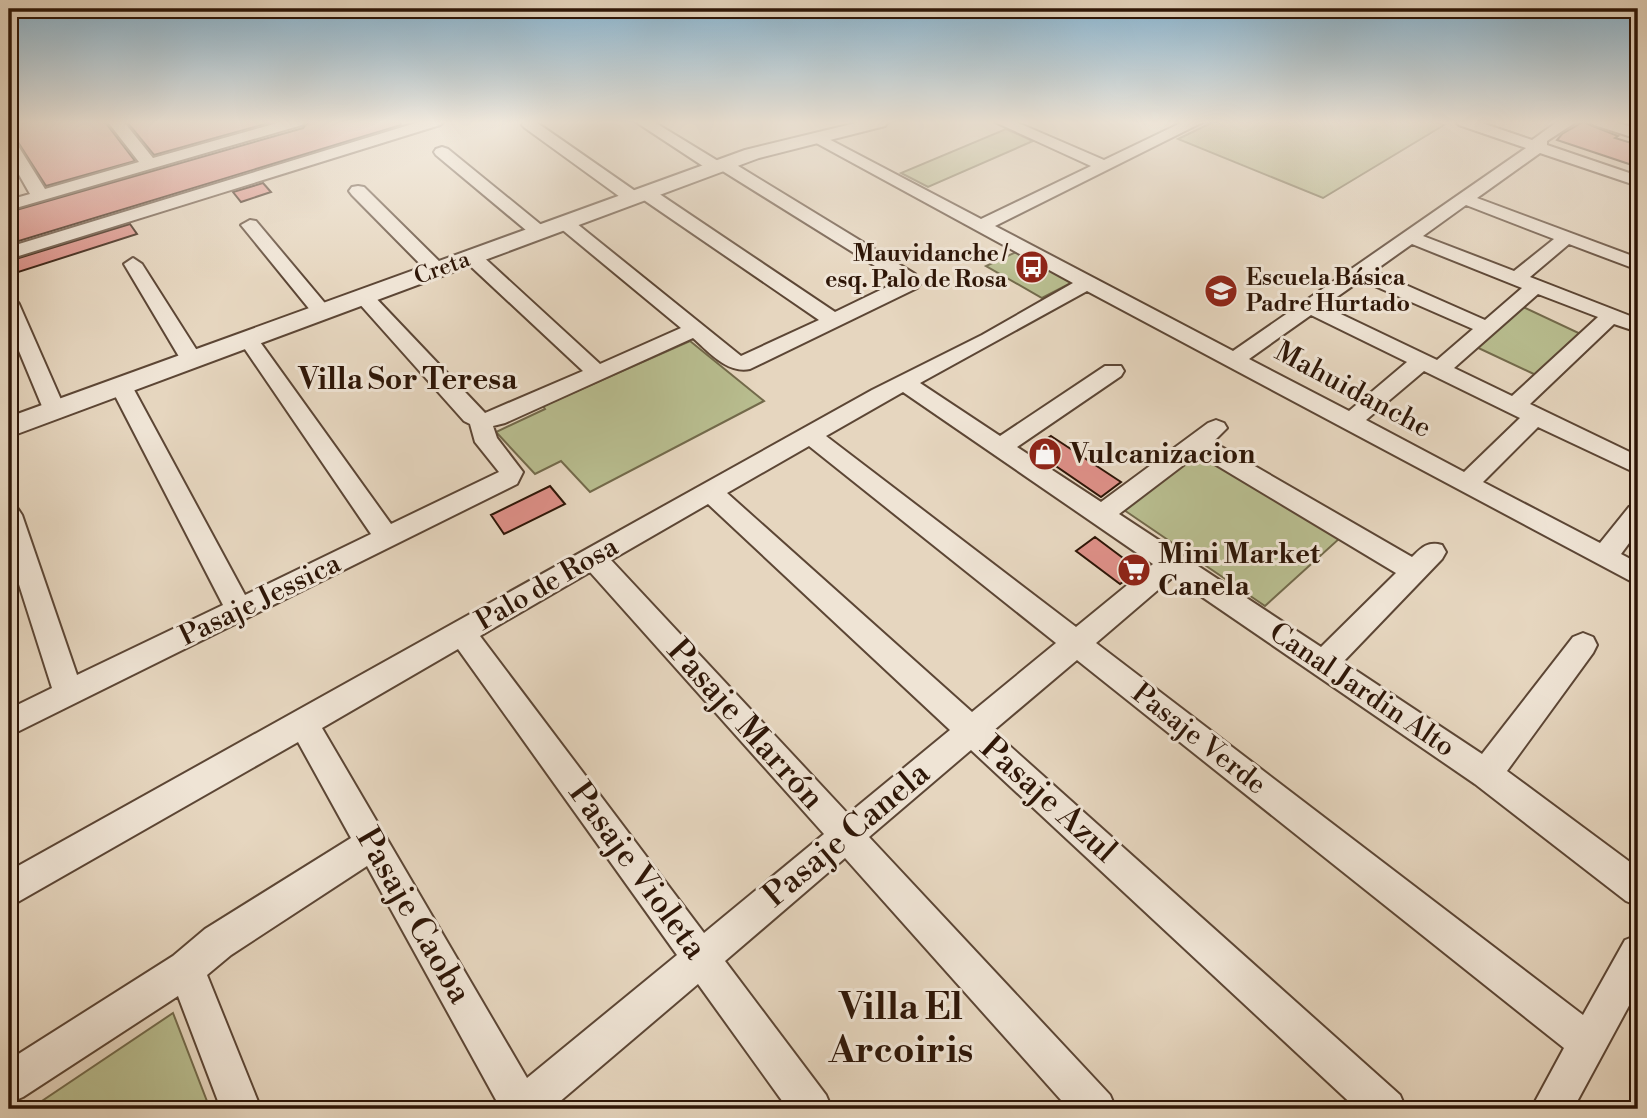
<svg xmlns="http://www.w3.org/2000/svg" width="1647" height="1118" font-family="'Libre Bodoni',serif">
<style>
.green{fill:#b8bd8f;stroke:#736a4b;stroke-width:2}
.building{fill:#dd8f87;stroke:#2e1607;stroke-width:2}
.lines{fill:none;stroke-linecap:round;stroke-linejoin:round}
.minor-casing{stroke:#5c4635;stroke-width:4}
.tertiary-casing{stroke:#5c4635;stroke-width:4}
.minor{fill:#efe4d5;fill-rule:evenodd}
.tertiary{fill:#efe4d5;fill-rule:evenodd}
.labels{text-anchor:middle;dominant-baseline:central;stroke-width:6;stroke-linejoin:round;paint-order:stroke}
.far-poi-label{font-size:23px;font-weight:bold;fill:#2e1607;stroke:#efe4d5;text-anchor:end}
.far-street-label{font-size:23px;fill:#2e1607;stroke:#efe4d5}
.street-label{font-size:28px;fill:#2e1607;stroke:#efe4d5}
.poi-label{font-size:28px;font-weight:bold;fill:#2e1607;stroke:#efe4d5;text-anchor:start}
.neighbourhood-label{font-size:30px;font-weight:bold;fill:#2e1607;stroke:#efe4d5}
.near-street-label{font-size:33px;fill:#2e1607;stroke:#efe4d5}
.near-neighbourhood-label{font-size:37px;font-weight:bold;fill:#2e1607;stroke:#efe4d5}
</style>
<rect width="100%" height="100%" fill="#e6d6bf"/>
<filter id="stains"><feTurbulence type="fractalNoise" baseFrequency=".00286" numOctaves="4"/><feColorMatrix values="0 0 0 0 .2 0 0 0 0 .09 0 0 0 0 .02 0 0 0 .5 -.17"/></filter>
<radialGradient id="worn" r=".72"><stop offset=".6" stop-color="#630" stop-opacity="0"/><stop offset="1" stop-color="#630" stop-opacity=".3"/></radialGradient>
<path class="green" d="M1213,122H1436L1444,125L1323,198L1178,139Z
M1006,129L1033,141L928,187L901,173Z
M1016,252L1073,282L1042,298L986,266Z
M1523,307L1585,336L1538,376L1472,345Z
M690,341L764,401L590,492L561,461L535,474L496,432L545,409L543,406Z
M1200,451L1340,538L1265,606L1124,510Z
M173,1013L210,1109H30Z"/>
<path class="building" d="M9,122H105L135,161L46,186L9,128Z
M127,122H272L154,155Z
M308,122H400L401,125L9,244V212L303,128Z
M1583,122L1618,136L1615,138L1638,145V167L1557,140L1562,134Z
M263,183L271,192L241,202L233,192Z
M130,224L137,234L9,275V261Z
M1051,436L1121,482L1101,497L1031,449Z
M550,486L565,504L504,534L491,515Z
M1095,537L1139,570L1120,584L1076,551Z"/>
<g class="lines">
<defs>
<path id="minor" d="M108,122H124L153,158L281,122H305L302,125L9,210V200L30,194L9,157V139L15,141L45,189L139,162Z
M419,122H443L440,125L9,259V247Z
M524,122H536L638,193L640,189H652L835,312L899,281L721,170H709L636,122H654L718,161H730L915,274L920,284L917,288L750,369C727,374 708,351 693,338L505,423L493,426L497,438L523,472L517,484L9,736V709L52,688L9,553V506L18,509L22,515L77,675L223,605L110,386L113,381H129L132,386L245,595L371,534L238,339L241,335H255L391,524L499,472L475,442L470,424L464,421L357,301L354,297L357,293H371L485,413L583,371L465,261L463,257L465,253H479L600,364L681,328L559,227L556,223L559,219H571L741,356L819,320L641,198L639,202H627L525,128L522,125Z
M995,122H1016L1104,160L1183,122H1203L995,226L1233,351L1526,148L1459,125L1456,122H1479L1532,140L1557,122H1576L1547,141V145L1638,176V186L1540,153L1477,198L1638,258V270L1569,244L1530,277L1638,319V332L1614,324L1530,404L1638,456V474L1538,427L1483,482L1600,543L1629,507L1638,504V531L1621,554L1638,563V585L1087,291L920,383L1000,436L1105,366H1121L1124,371L1121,376L1017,447L1101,502L1208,423L1216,420L1224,423L1227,428L1213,442L1412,557C1422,547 1428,541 1442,545L1446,552L1442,559L1343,662L1482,754L1573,637L1583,633L1593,637L1597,645L1593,653L1507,771L1638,868V906L1626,901L1475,784L1173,577L1096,643L1583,1015L1625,940L1638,935V989L1573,1109H1531L1564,1048L1077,660L993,731L1400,1095L1406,1109H1357L971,750L869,837L1110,1095L1116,1109H1069L845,858L725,961L826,1095L832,1109H788L698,984L551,1109H501L367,866L231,955L207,975L261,1109H221L178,996L23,1097L9,1103V1060L173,956L205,929L351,838L298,742L9,907V871L872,390L982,335L1073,283L809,139L811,136H823L981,219L1091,166ZM1466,205L1554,239L1514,271L1423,236ZM1412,244L1522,288L1485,320L1374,271ZM1361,280L1473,329L1437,360L1324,306ZM1538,294L1598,317L1512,396L1454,368ZM1311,315L1407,362L1349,411L1249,359ZM1424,371L1520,418L1464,472L1366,420ZM903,392L1153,564L1076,627L826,436ZM809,446L1056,643L972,712L727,493ZM1198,454L1396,573L1321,647L1119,514ZM708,504L950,730L848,814L611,560ZM590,572L824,834L704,933L480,636ZM458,649L677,955L527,1078L322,728Z
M1591,122H1615L1638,129V139L1594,125Z
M442,147L448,149L545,228L548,232L545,236H533L436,155L434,152L436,149Z
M358,186L364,187L444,266L447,270L444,274H430L352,195L349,191L352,187Z
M250,220L256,221L329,308L332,312L329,316H315L241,225Z
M133,258L142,264L203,360L200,365H184L181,360L124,264Z
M9,298L16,300L19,304L66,411L63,416L55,418L47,416L44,411L9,327Z"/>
<path id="tertiary" d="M860,122H888L885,126L759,158L9,437V417L745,150Z"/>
</defs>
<use href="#minor" class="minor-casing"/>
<use href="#tertiary" class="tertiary-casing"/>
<use href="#minor" class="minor"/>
<use href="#tertiary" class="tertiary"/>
</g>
<linearGradient id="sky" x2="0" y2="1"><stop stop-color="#87b6d4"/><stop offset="0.44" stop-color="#f4ede2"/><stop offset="1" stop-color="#f4ede2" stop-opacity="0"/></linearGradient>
<rect width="1647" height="278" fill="url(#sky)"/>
<defs>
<symbol id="bus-disc" viewBox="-11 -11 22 22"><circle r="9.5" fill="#8f2418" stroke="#efe4d5"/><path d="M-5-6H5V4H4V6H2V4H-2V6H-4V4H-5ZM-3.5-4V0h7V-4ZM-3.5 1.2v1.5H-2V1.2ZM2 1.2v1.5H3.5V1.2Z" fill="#fff"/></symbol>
<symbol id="school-disc" viewBox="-11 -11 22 22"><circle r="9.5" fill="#8f2418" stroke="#efe4d5"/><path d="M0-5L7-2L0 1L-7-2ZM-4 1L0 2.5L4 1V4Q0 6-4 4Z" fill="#fff"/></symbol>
<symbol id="shop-disc" viewBox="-11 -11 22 22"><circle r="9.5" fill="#8f2418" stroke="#efe4d5"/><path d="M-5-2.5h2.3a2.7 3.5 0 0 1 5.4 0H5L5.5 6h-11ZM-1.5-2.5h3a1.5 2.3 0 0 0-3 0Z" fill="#fff"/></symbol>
<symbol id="supermarket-disc" viewBox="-11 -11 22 22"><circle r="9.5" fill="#8f2418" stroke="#efe4d5"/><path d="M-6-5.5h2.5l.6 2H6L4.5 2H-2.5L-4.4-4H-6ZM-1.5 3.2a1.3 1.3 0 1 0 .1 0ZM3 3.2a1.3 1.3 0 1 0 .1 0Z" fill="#fff"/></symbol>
</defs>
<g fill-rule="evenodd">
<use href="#bus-disc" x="1013" y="248" width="38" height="38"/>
<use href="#school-disc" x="1202" y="272" width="38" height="38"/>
<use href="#shop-disc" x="1026" y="435" width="38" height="38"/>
<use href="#supermarket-disc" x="1115" y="551" width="38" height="38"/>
</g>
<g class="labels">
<g class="far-poi-label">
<text x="1007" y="254">Mauvidanche /<tspan x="1007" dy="26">esq. Palo de Rosa</tspan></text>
<text x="1246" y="278" text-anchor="start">Escuela Básica<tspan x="1246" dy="26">Padre Hurtado</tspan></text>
</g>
<g class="far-street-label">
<text transform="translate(442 268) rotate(-20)">Creta</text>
</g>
<g class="street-label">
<text transform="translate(1353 390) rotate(28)">Mahuidanche</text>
<text transform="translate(547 584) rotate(-30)">Palo de Rosa</text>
<text transform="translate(260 600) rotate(-26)">Pasaje Jessica</text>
<text transform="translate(1362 690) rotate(34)">Canal Jardin Alto</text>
<text transform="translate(1199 739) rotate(38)">Pasaje Verde</text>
</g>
<g class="poi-label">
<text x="1070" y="454">Vulcanizacion</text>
<text x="1158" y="554">Mini Market<tspan x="1158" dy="32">Canela</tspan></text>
</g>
<g class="neighbourhood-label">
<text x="408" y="380">Villa Sor Teresa</text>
</g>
<g class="near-street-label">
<text transform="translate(745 725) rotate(48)">Pasaje Marrón</text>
<text transform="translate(1048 800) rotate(42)">Pasaje Azul</text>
<text transform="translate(847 835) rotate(-40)">Pasaje Canela</text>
<text transform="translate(637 871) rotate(54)">Pasaje Violeta</text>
<text transform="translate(413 916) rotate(60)">Pasaje Caoba</text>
</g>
<g class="near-neighbourhood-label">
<text x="901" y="1008">Villa El<tspan x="901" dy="43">Arcoiris</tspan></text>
</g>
</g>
<rect width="1647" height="1118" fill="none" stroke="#e6d6bf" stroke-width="35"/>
<rect x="10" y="10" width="1626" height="1097" fill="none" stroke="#2e1607" stroke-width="3.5"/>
<rect x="18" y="18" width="1612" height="1083" fill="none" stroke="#2e1607" stroke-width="2"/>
<rect width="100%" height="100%" filter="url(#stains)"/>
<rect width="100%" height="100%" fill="url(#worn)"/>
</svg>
